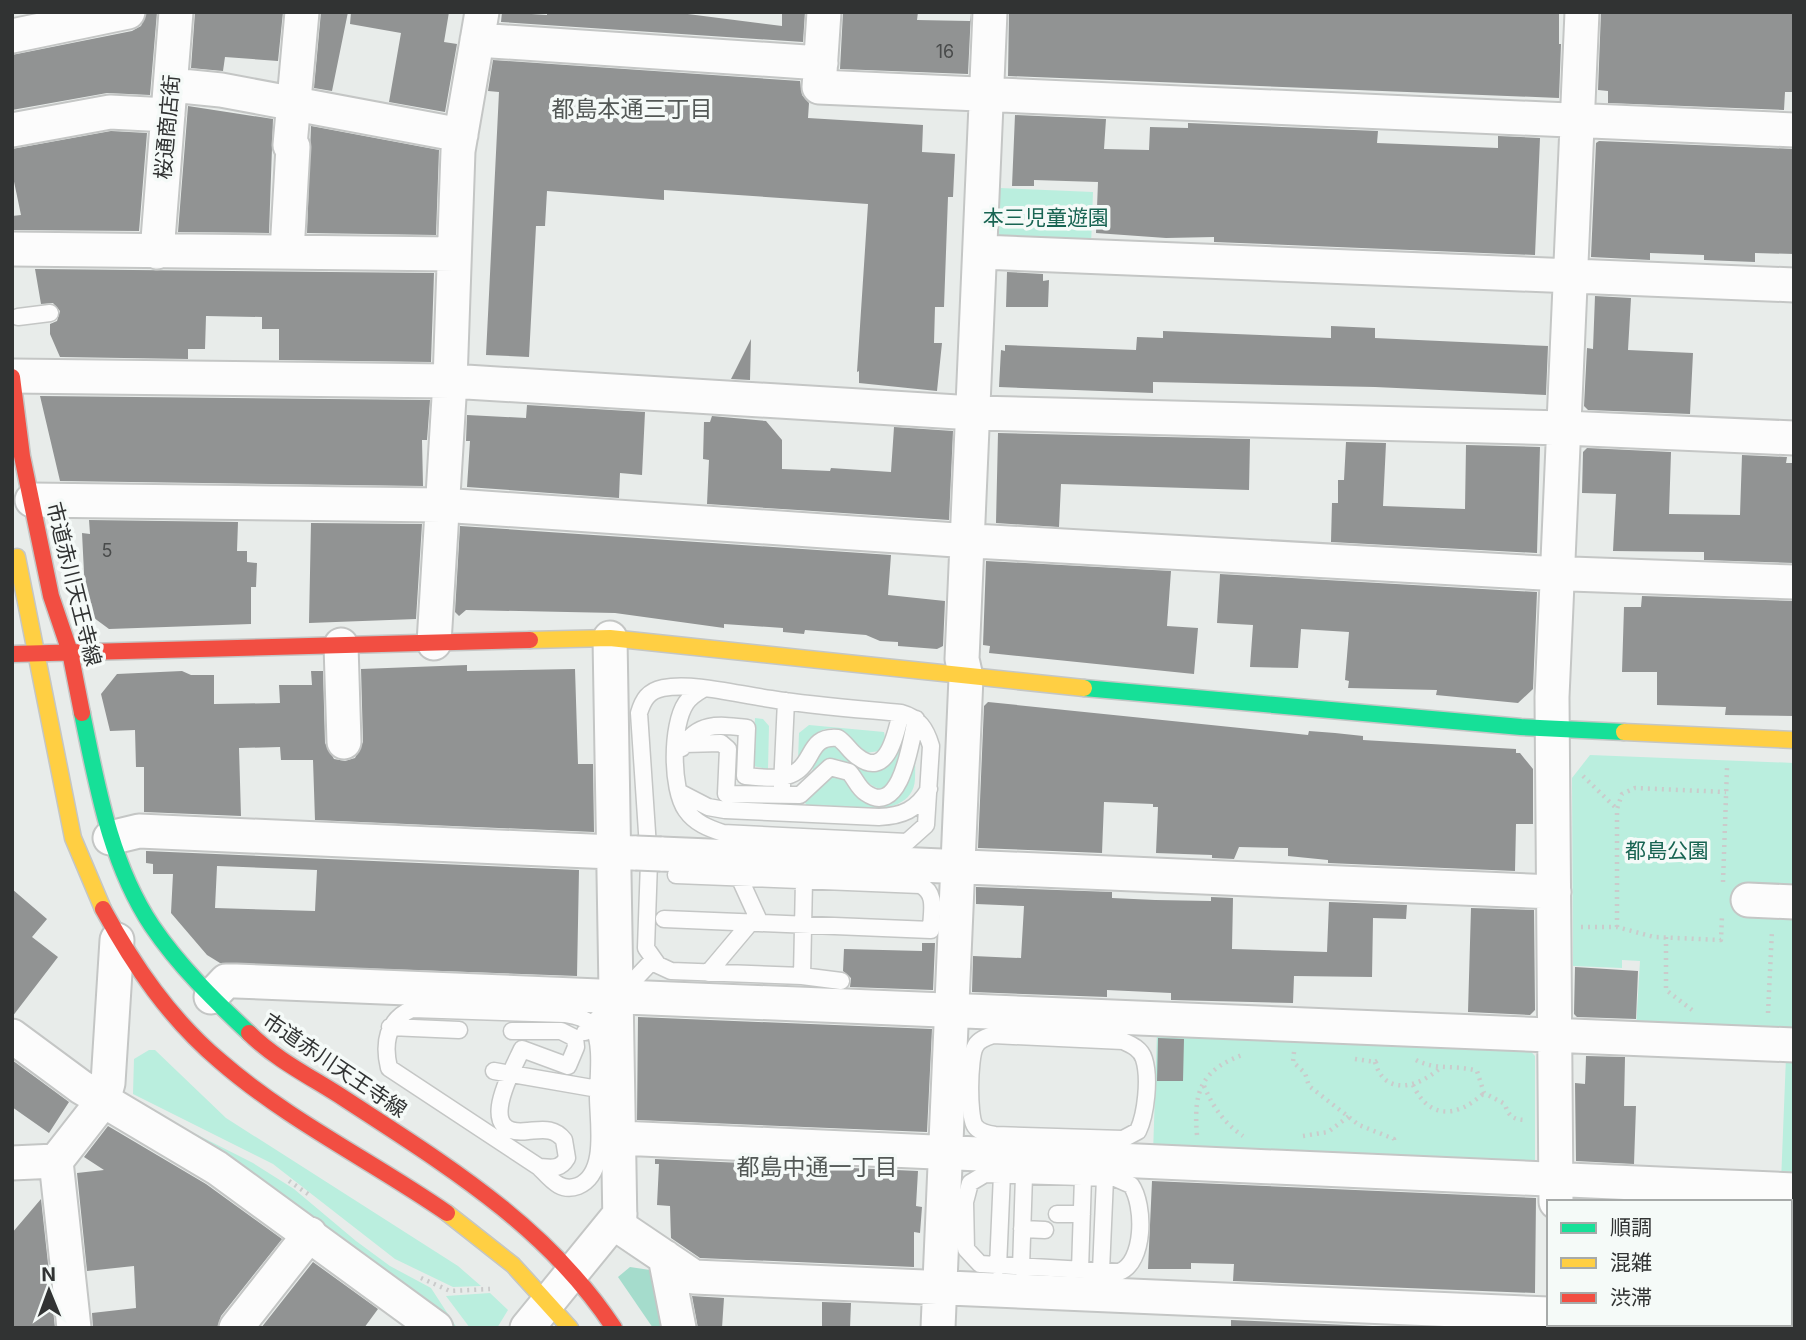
<svg xmlns="http://www.w3.org/2000/svg" width="1806" height="1340" font-family="Inter,'Noto Sans JP',sans-serif">
<style>
.green{fill:#baeede}
.forest{fill:#a5dccc}
.building{fill:#919393;fill-rule:evenodd}
.lines{fill:none;stroke-linecap:round;stroke-linejoin:round}
.lane-casing{stroke:#c4c6c5;stroke-width:19}
.street-casing{stroke:#c4c6c5;stroke-width:37}
.fast-casing{stroke:#c4c6c5;stroke-width:19}
.slow-casing{stroke:#c4c6c5;stroke-width:19}
.jam-casing{stroke:#c4c6c5;stroke-width:19}
.path{stroke:#cacbcb;stroke-width:4.5;stroke-dasharray:2 5;stroke-linecap:butt}
.lane{stroke:#fcfcfc;stroke-width:16}
.street{stroke:#fcfcfc;stroke-width:33}
.fast{stroke:#16e098;stroke-width:16}
.slow{stroke:#ffcf43;stroke-width:16}
.jam{stroke:#f24e42;stroke-width:16}
.street-bridge-casing{stroke:#c4c6c5;stroke-width:37;stroke-linecap:butt}
.street-bridge{stroke:#fcfcfc;stroke-width:33}
.labels{text-anchor:middle;dominant-baseline:central;stroke-width:7;stroke-linejoin:round;paint-order:stroke}
.number-label{font-size:18px;fill:#494b4b}
.street-label{font-size:21px;fill:#313333;stroke:#f5faf8}
.park-label{font-size:21px;fill:#186452;stroke:#f5faf8}
.neighbourhood-label{font-size:23px;fill:#535856;stroke:#f5faf8}
</style>
<rect width="100%" height="100%" fill="#e8ecea"/>
<path class="green" d="M1000,188L1093,192L1091,246L999,237Z
M755,718L763,719L769,726L768,769L753,766Z
M809,725L884,732L886,743L879,751L866,753C861,750 859,745 854,741C827,713 810,737 798,760L799,733Z
M827,745L837,746L886,766L901,747L893,779L883,789C857,788 847,735 812,772L816,755Z
M1590,755L1794,763V1035L1636,1028L1640,961L1622,960V968L1573,966L1572,778Z
M914,757C916,764 915,771 915,779C913,823 838,807 808,806L803,801C817,794 821,779 837,775C849,779 848,787 856,795C861,800 868,803 876,804C905,806 909,779 914,757Z
M1157,1031L1525,1045L1535,1056V1168L1153,1154Z
M149,1050H155L226,1118L458,1266L481,1286L453,1287L395,1259L273,1164L133,1094L134,1059Z
M1786,1057H1794V1182H1781Z
M156,1114L253,1163L294,1189L356,1241L390,1266L431,1288L457,1328H452Z
M490,1293L508,1310L497,1328H470L446,1296Z"/>
<path class="forest" d="M630,1267L650,1270L661,1328H653L618,1277Z"/>
<path class="building" d="M147,12H157L150,95L107,93L12,110V55L132,31L141,26Z
M195,12H283L278,61L225,57L223,71L191,68Z
M321,12H348L332,91L314,88Z
M351,12H449L444,42L457,44L445,112L389,102L401,33L350,24Z
M502,12L547,15V12H672L782,26V12H805L803,42L501,22Z
M843,12H918L917,20L970,21L971,12L968,74L840,69Z
M1009,12H1559V44H1561L1559,98L1008,76Z
M1601,12H1794V92H1785L1784,110L1608,103V91L1598,90Z
M493,60L800,81L802,95L809,103L808,118L923,125L922,152L955,154L953,197H948L944,307H935L934,343H942L937,391L859,383V371L857,372L868,204L664,190V200L547,191L545,226H536L529,357L486,355L499,92L488,91Z
M188,106L273,119L269,233L178,232Z
M1015,115L1106,119L1104,149L1149,150L1150,127L1188,128V123L1378,131L1377,143L1498,148V136L1540,138L1535,255L1214,242V237L1166,238L1096,233L1098,182L1034,180V186H1012Z
M311,126L439,150L436,235L307,233Z
M111,131L147,133L139,231L12,230V216L21,215L12,172V149Z
M1599,141L1794,149V254L1755,253V262L1704,260V255L1650,253V260L1591,257L1596,143Z
M35,269L434,273L431,362L279,360V329H262V317L206,316L205,349H188V359L60,357L50,334V324L57,321L60,311L53,303L41,304Z
M1007,272L1043,274V281L1049,280L1048,307H1006Z
M1595,296L1631,298L1628,350L1693,353L1690,414L1588,410L1584,406L1587,348L1593,349Z
M1331,326L1375,328V338L1548,346L1546,395L1375,387L1153,382V393L999,387L1001,350L1005,351V345L1136,350L1137,337L1163,338V331L1331,338Z
M751,339L750,380L731,379Z
M40,396L430,400L427,440H422L423,486L60,481Z
M527,405L645,412L642,475L620,473L619,498L467,487L470,441H466L467,415L526,418Z
M712,416L766,421L782,440V469L830,471L831,468L891,472L894,427L953,431L949,520L707,504L709,460L703,459L704,422H710Z
M998,433L1250,439L1249,490L1061,484L1059,527L996,523Z
M1346,442L1386,443L1383,506L1465,509L1466,445L1540,447L1537,553L1331,542L1332,503H1338V480H1344Z
M1587,448L1671,452L1669,514L1740,515L1742,455L1787,457L1786,463H1794V563L1704,560V552L1613,551L1616,494L1582,493L1583,452Z
M89,520L238,522L237,551H247V562L257,563L256,587H251V624L109,629L86,612L82,533L90,534Z
M311,523L422,524L416,619L309,623Z
M460,526L891,555L888,595L945,601L943,646L937,649L898,646V642L880,641L866,635L805,630L804,634L783,632V628L724,624V628L615,613L466,610L459,616L455,612Z
M986,561L1171,571L1167,626L1198,628L1194,674L989,653L990,646L983,645Z
M1220,574L1537,592L1533,689L1518,703L1436,695L1437,690L1348,688L1349,681L1345,680L1349,632L1301,629L1298,668L1250,667L1253,625L1217,623Z
M1642,596L1794,601V716L1725,715L1726,707L1657,705V672H1622L1624,607H1641Z
M467,665V671L575,669L578,764H593L594,832L315,820L313,760H281L280,747L239,748L241,816L144,812V767H136L135,730L110,731L101,694L117,674L182,671L191,675H214V704L280,703L279,685H312L311,671H323L325,743L334,759L345,761L355,758L363,742L361,669Z
M988,702L1308,735L1309,731L1335,733L1363,736V740L1516,749V753H1520L1533,769V824H1516L1515,871L1328,863V860L1288,856V848L1239,847L1234,859L1212,858V855L1156,853L1158,807H1153V804L1104,802L1102,853L978,848L984,706Z
M146,851L579,870L577,976L220,963L207,955L171,913L173,874H153V864L146,863ZM217,866L317,870L315,911L215,908Z
M976,887L1112,892V898L1155,900L1211,901V897L1233,898L1232,949L1327,952L1329,902L1407,905L1406,919L1373,918L1372,977L1294,976L1293,1003L1171,1000V993L1107,990V997L972,992L973,956L1021,958L1024,906L976,904Z
M12,889L47,919L32,937L58,957L12,1017Z
M1471,908L1534,910L1535,1010L1530,1015L1468,1012Z
M922,943H935L933,990L850,987L851,978L843,971L844,949L922,951Z
M1575,967L1638,971L1636,1019L1577,1017L1574,1014Z
M638,1017L932,1029L927,1132L637,1120Z
M1158,1038L1184,1039L1183,1081H1157Z
M1586,1056L1625,1057L1624,1106H1636L1634,1164L1576,1161L1575,1083L1585,1084Z
M12,1060L69,1102L49,1133L12,1107Z
M108,1126L206,1184L282,1239L221,1316L217,1328H93L92,1313L136,1308L134,1266L87,1271L77,1173L104,1170L84,1157Z
M655,1159L918,1171L916,1206L922,1207L920,1233L914,1232V1267L700,1258L671,1238L670,1206L657,1205L659,1164H655Z
M1152,1181L1536,1198L1535,1293L1233,1281L1234,1264L1191,1263V1269H1148Z
M41,1199L55,1328H12V1233Z
M313,1262L378,1309L364,1328H261Z
M692,1296L724,1298L722,1328H698Z
M822,1302L851,1303L850,1328H822Z
M1231,1320L1421,1328H1231Z"/>
<g class="lines">
<defs>
<path id="lane" d="M18,317L50,313
M703,689C696,693 690,697 686,703C671,725 671,789 686,810C695,823 708,828 723,833L907,842L926,825L931,746C926,729 919,718 901,713C858,709 814,706 771,699C740,695 693,682 663,688C648,691 643,700 639,713L649,862L646,948L658,965L671,971L802,976L841,981
M684,744L721,743L728,749L726,794L800,795L830,767L849,772C855,778 858,788 866,793C902,818 911,739 916,719
M682,748C698,721 720,725 747,728L745,776C760,777 780,781 794,773C814,763 808,735 838,738C846,743 850,752 858,757C888,780 896,732 901,713
M782,786L786,701
M679,792L708,807L725,810L879,817C902,816 917,810 929,789
M739,877L760,923
M664,919L931,930C931,914 938,893 920,885L676,875
M708,973L751,922
M802,976L804,880
M412,1009L565,1014C576,1016 587,1018 593,1027C603,1044 598,1078 598,1097C598,1122 608,1174 578,1186C560,1193 550,1178 539,1167L389,1068C383,1043 387,1020 412,1009Z
M390,1027L459,1030
M512,1031H561L575,1038L576,1047L568,1066L522,1049C513,1069 473,1138 528,1131C542,1130 554,1127 564,1140L567,1158C560,1170 552,1168 539,1167
M585,1032L653,960
M993,1035L1123,1041C1132,1045 1141,1049 1144,1059C1150,1078 1146,1114 1138,1131L1123,1139L995,1135C988,1134 979,1132 975,1126C968,1116 969,1058 975,1047C978,1040 986,1037 993,1035Z
M494,1071L598,1089
M985,1174L1115,1178L1131,1185C1145,1205 1145,1263 1119,1272L980,1264L966,1249L965,1202L970,1183Z
M1057,1214H1082
M1022,1229L1045,1230
M998,1267L1002,1174
M1021,1268L1024,1175
M1080,1270L1083,1177
M1101,1271L1105,1178"/>
<path id="street" d="M824,12L819,87L1794,130
M12,36L128,12
M477,40L821,63
M171,85L221,90L461,135
M12,130L110,112L168,115
M12,249L454,254
M157,252L176,12
M287,252L293,147L290,145L302,12
M981,252L1794,285
M12,376L450,381L974,413L1564,428L1794,438
M32,500L441,505L956,540L1543,573L1794,582
M610,638L620,1227L694,1277L1549,1314
M434,643L450,381L458,151L482,12
M341,645L344,742
M110,838L139,831L635,853
M661,854L1554,892
M1748,900L1794,902
M211,997L226,981H236L1794,1045
M12,1036L81,1087L217,1168L436,1328
M619,1138L1794,1190
M12,1163L56,1161
M1556,1202L1552,697L1582,12
M665,1257L679,1328
M1773,1324L1794,1325
M74,1328L56,1161L103,1101L108,1083L117,940
M236,1328L310,1234
M527,1328L620,1214
M938,1328L966,677L962,659L990,12"/>
<path id="fast" d="M1084,688L1521,727L1624,732
M82,713C97,785 110,863 152,926C179,966 214,1000 249,1033"/>
<path id="slow" d="M17,557L73,838L103,909
M530,640L610,638L1084,688
M1624,732L1794,740
M447,1213L513,1265L570,1328"/>
<path id="jam" d="M12,377L22,456L51,596L70,652L82,713
M12,654L530,640
M103,909C134,966 170,1019 220,1061C289,1121 372,1161 447,1213
M249,1033C276,1060 313,1078 345,1099C446,1165 547,1226 614,1328"/>
</defs>
<use href="#lane" class="lane-casing"/>
<use href="#street" class="street-casing"/>
<use href="#fast" class="fast-casing"/>
<use href="#slow" class="slow-casing"/>
<use href="#jam" class="jam-casing"/>
<path class="path" d="M1583,776L1617,809
M1723,882L1727,768
M1581,927H1617L1654,937L1721,940L1722,915
M1617,927V809L1622,794L1635,788L1726,792
M1666,937V990L1692,1010
M1768,1013L1772,930
M1294,1052L1293,1062L1305,1073L1309,1086L1359,1125L1394,1139V1144
M1355,1059L1375,1062L1380,1059
M1416,1060C1436,1071 1456,1064 1477,1071L1484,1093L1505,1104C1508,1116 1514,1120 1526,1120
M1375,1062C1385,1097 1418,1087 1439,1069
M1413,1085C1430,1121 1458,1117 1484,1093
M1204,1086C1213,1107 1224,1123 1243,1136
M1197,1135C1193,1090 1202,1069 1245,1054
M1303,1136L1328,1132L1349,1116
M289,1181L308,1194
M421,1278L450,1291L490,1289"/>
<use href="#lane" class="lane"/>
<use href="#street" class="street"/>
<use href="#fast" class="fast"/>
<use href="#slow" class="slow"/>
<use href="#jam" class="jam"/>
<defs>
<path id="street-bridge" d="M636,853L661,854"/>
</defs>
<use href="#street-bridge" class="street-bridge-casing"/>
<use href="#street-bridge" class="street-bridge"/>
</g>
<g class="labels">
<g class="number-label">
<text x="945" y="51">16</text>
<text x="107" y="550">5</text>
</g>
<g class="street-label">
<text transform="translate(167 127) rotate(-85)">桜通商店街</text>
<text transform="translate(74 584) rotate(76)">市道赤川天王寺線</text>
<text transform="translate(335 1065) rotate(34)">市道赤川天王寺線</text>
</g>
<g class="park-label">
<text x="1046" y="217">本三児童遊園</text>
<text x="1667" y="850">都島公園</text>
</g>
<g class="neighbourhood-label">
<text x="632" y="109">都島本通三丁目</text>
<text x="817" y="1167">都島中通一丁目</text>
</g>
</g>
<rect width="1806" height="1340" fill="none" stroke="#313333" stroke-width="28"/>
<rect x="1547" y="1200" width="245" height="126" fill="#f5faf8" stroke="#a7aaa9" stroke-width="2"/>
<rect x="1561" y="1223" width="35" height="10" fill="#16e098" stroke="#a7aaa9" stroke-width="2"/>
<text x="1610" y="1235" font-size="21" fill="#313333">順調</text>
<rect x="1561" y="1258" width="35" height="10" fill="#ffcf43" stroke="#a7aaa9" stroke-width="2"/>
<text x="1610" y="1270" font-size="21" fill="#313333">混雑</text>
<rect x="1561" y="1293" width="35" height="10" fill="#f24e42" stroke="#a7aaa9" stroke-width="2"/>
<text x="1610" y="1305" font-size="21" fill="#313333">渋滞</text>
<g transform="translate(49 1291) rotate(359)" stroke="#f5faf8" stroke-width="5" paint-order="stroke">
<path d="M0-5L12 26L0 18L-12 26Z" fill="#313333"/>
<text y="-10" font-size="19" font-weight="bold" text-anchor="middle" fill="#313333">N</text>
</g>
</svg>
